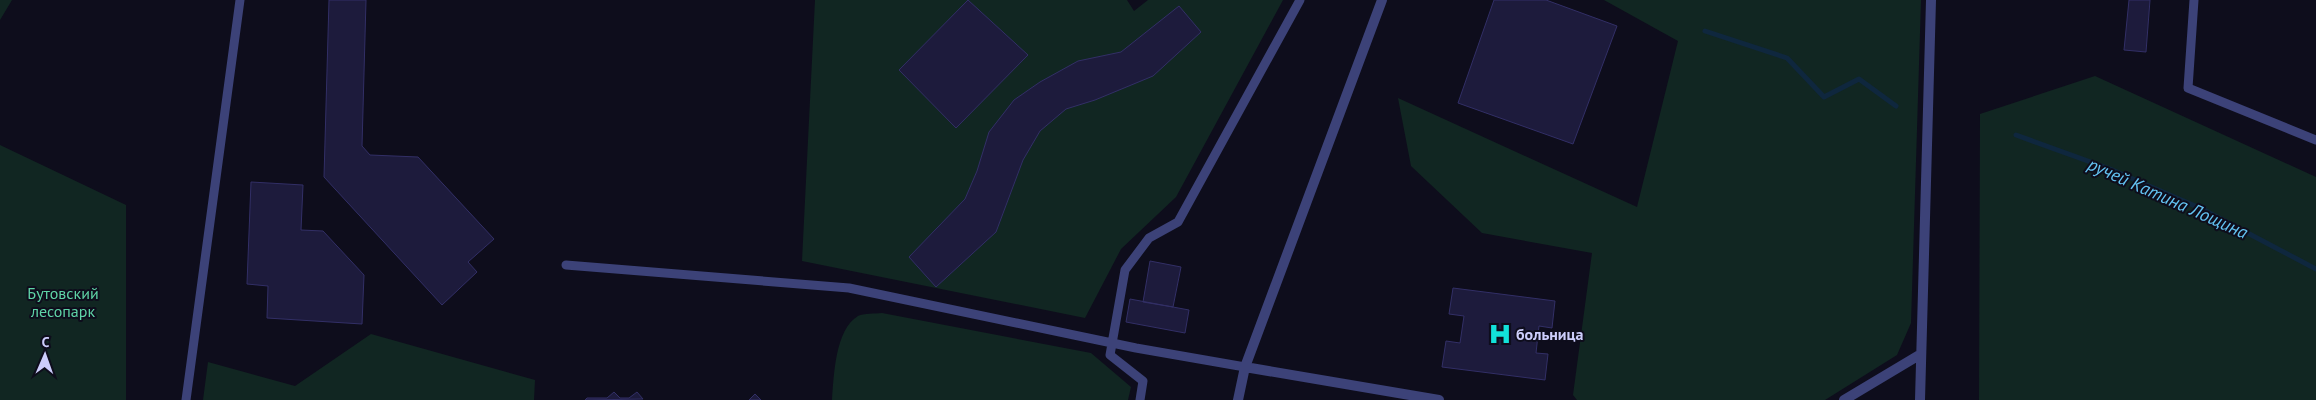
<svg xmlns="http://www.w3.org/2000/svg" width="2316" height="400" font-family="'PT Sans',sans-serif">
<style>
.green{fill:#112622}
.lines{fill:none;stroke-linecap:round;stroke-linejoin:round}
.stream{stroke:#0f273e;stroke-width:5}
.building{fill:#1d1b3c;stroke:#322f66}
.lane{stroke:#3c4278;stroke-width:9}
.street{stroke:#3c4278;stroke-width:10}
.labels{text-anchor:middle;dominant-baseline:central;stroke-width:4;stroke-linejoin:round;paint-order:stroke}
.park-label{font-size:16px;fill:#5fd4a7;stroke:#0e0d1c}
.poi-label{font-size:16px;font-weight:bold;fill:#cccdfb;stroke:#0e0d1c;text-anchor:start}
.water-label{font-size:18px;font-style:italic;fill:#63c3f2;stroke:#0e0d1c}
</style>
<rect width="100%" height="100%" fill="#0e0d1c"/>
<path class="green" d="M0,0H12L0,20Z
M815,0H1127L1134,11L1148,0H1283L1176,197L1121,249L1085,318L802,261Z
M1604,0H1921L1911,323L1897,355L1825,400H1577L1573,395L1592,253L1482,233L1411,166L1398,98L1637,207L1678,41Z
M2095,76L2316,177V400H1979L1980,114Z
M0,145L126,205V400H0Z
M882,313L1091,353L1131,387L1128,400H832C834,375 835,330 858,316C864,313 875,314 882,313Z
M371,334L535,380L534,400H203L208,362L295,386Z"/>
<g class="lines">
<path class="stream" d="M1705,31L1787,58L1824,97L1859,79L1896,106
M2016,135L2110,169L2202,209L2316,269"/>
</g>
<path class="building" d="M329,0H366L362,146L370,155L418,157L494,239L468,262L477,272L442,305L324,177Z
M968,0L1028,55L956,128L899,70Z
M1494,0H1546L1617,26L1573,144L1458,103Z
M2129,0H2150L2146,52L2124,50Z
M1179,6L1201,32L1153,76L1095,100L1066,109L1040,131L1023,160L996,232L936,287L909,257L965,199L977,171L989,132L1014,100L1040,82L1078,61L1121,52Z
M251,182L303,185L301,230L323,231L364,275L362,324L267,318L268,286L247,284Z
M1150,261L1181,267L1173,307L1143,302Z
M1453,288L1555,301L1552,328L1539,326L1536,353L1548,354L1545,380L1442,367L1446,341L1460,343L1464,316L1449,314Z
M1130,299L1189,310L1185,333L1126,322Z
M614,392L620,398H629L637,392L643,399L585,400L587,398H607Z
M755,394L761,400H749Z"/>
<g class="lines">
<path class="lane" d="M2194,0L2188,88L2316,140
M566,265L849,288L1136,348L1245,367
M186,400L240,0
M1140,400L1143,381L1110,355L1125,270L1149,238L1178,222L1300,0"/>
<path class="street" d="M1245,367L1439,400
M1238,400L1245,367L1382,0
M1844,400L1921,354
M1920,400L1931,0"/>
</g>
<defs>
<symbol id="hospital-bare" viewBox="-9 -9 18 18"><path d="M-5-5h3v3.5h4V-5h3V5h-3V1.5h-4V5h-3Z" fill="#12e1da" stroke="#0e0d1c" stroke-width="2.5" paint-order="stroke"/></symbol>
</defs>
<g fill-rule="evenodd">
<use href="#hospital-bare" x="1484" y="318" width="32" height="32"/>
</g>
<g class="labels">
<g class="park-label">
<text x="63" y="293">Бутовский<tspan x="63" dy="18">лесопарк</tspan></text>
</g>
<g class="poi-label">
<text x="1516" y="334">больница</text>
</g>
<g class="water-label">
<text transform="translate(2168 198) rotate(24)">ручей Катина Лощина</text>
</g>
</g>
<g transform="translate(45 355) rotate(2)" stroke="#0e0d1c" stroke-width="4" paint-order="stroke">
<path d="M0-4L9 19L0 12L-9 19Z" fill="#cccdfb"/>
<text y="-8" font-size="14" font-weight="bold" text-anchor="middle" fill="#cccdfb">С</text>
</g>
</svg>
